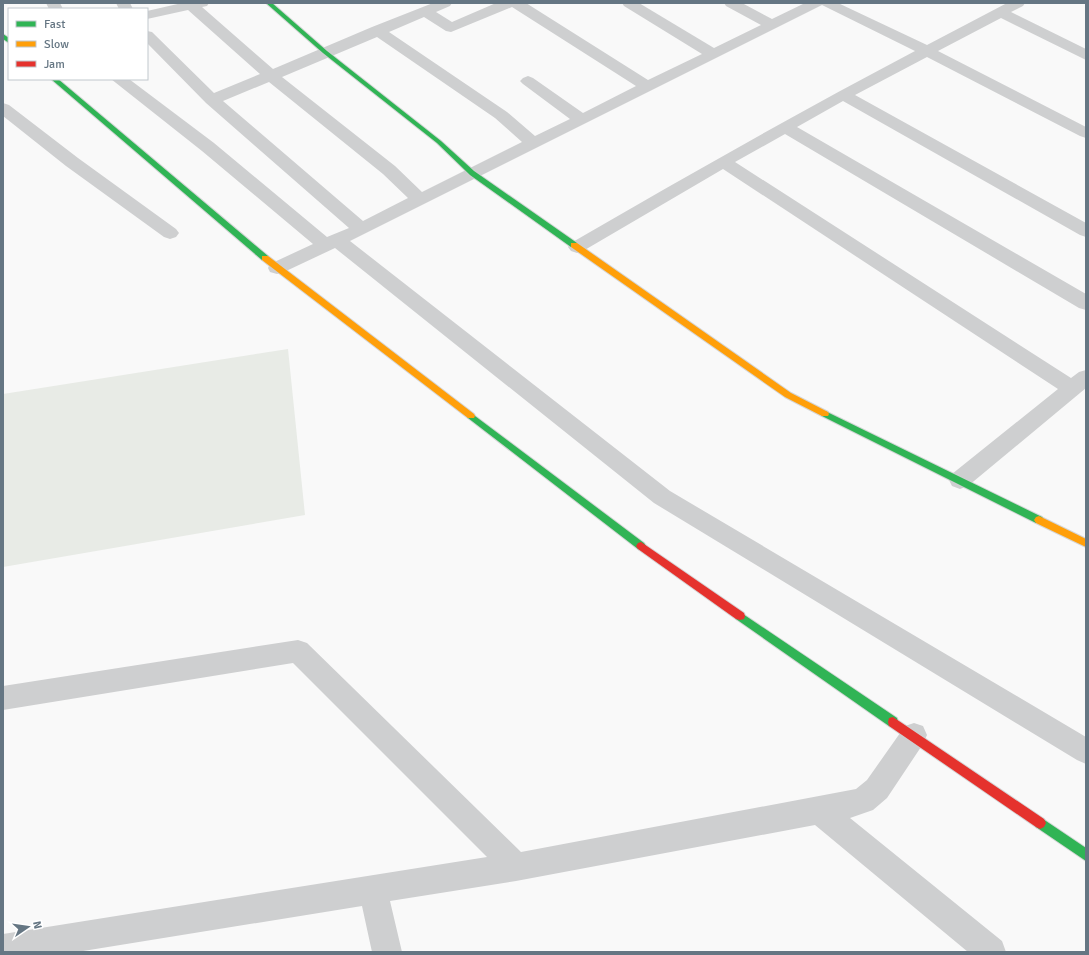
<svg xmlns="http://www.w3.org/2000/svg" width="1089" height="955" font-family="Signika,sans-serif">
<style>
.green{fill:#e8ebe6}
.lines{fill:none;stroke-linecap:round;stroke-linejoin:round}
.fast-casing{stroke:#d5d6d7;stroke-width:2}
.slow-casing{stroke:#d5d6d7;stroke-width:2}
.jam-casing{stroke:#d5d6d7;stroke-width:2}
.street{fill:#cecfd0;fill-rule:evenodd}
.fast{fill:#30b455;fill-rule:evenodd}
.slow{fill:#ff9f0a;fill-rule:evenodd}
.jam{fill:#e5322d;fill-rule:evenodd}
</style>
<rect width="100%" height="100%" fill="#f9f9f9"/>
<path class="green" d="M288,349L305,515L3,567V394Z"/>
<g class="lines">
<defs>
<path id="fast" d="M266,3H272L327,51L441,141L474,171L577,243V247H571L470,175L437,143L323,53Z
M3,34L9,38V43L3,39Z
M51,79H58L268,256V260H262Z
M825,411L1042,517L1044,520L1042,523H1036L822,416L821,414Z
M471,413L644,543L646,546L644,549L641,550L638,549L468,418L467,416Z
M740,612L897,718L898,722L897,726L893,727L889,726L736,619L735,616L736,613Z
M1040,817L1086,848V861L1036,827L1034,823L1036,819Z"/>
<path id="slow" d="M571,243H577L791,393L828,412L829,414L828,416H822L785,397L571,247Z
M262,256H268L474,414L475,416L474,418H468L262,260Z
M1039,516L1086,539V547L1036,523L1034,520L1036,517Z"/>
<path id="jam" d="M641,542L744,613L745,616L744,619L740,620L736,619L638,549L636,546L638,543Z
M893,717L1044,819L1046,823L1044,827L1040,829L1036,827L889,726L888,722L889,718Z"/>
</defs>
<use href="#fast" class="fast-casing"/>
<use href="#slow" class="slow-casing"/>
<use href="#jam" class="jam-casing"/>
<path class="street" d="M46,3H60L63,9H49Z
M116,3H130L133,9H119Z
M182,3H209L207,6L202,7L273,69L372,27L433,3H452L450,6L436,12L452,22L496,3H526L648,80L702,54L624,6L622,3H639L714,48L761,25L726,6L724,3H742L772,19L805,3H838L927,45L1007,3H1025L1023,6L1011,12L1086,49V60L1001,18L938,51L1086,127V138L1080,136L927,57L855,95L1086,223V237L1080,235L843,101L797,127L1086,294V310L1079,308L785,134L735,162L1071,378L1079,372L1086,370V388L968,486L960,489L952,486L949,480L952,474L1058,389L723,169L583,251L577,253L571,251L568,247L571,243C685,177 799,112 915,51L822,5L350,241L670,491L1086,737V764L1077,760L654,503L335,248L284,272L277,274L270,272L268,268L270,264L313,244L202,151L111,79H129L214,143L327,237L349,228L206,103L147,43V31L152,32L214,93L260,74L188,10L147,19V11ZM512,7L636,86L583,113L533,78L528,76L523,78L520,81L523,84L570,119L535,136L507,112L389,32L424,17L446,31L451,32ZM377,37L495,118L522,142L422,192L395,166L282,77ZM269,82L383,174L408,198L363,221L223,101Z
M3,103L9,105L78,158L176,229L179,233L176,237L170,239L164,237L66,166L3,116Z
M298,640L307,643L521,852L856,789L867,780L905,726L914,723L923,726L927,735L923,744L887,798L873,810L850,818L1002,941L1006,952H968L815,825L516,881L390,901L402,952H372L362,906L77,952H3V934L487,857L293,663L3,710V686Z"/>
<use href="#fast" class="fast"/>
<use href="#slow" class="slow"/>
<use href="#jam" class="jam"/>
</g>
<rect width="1089" height="955" fill="none" stroke="#657683" stroke-width="8"/>
<rect x="8" y="8" width="140" height="72" fill="#ffffff" stroke="#c1c8cd"/>
<rect x="16" y="21" width="20" height="6" fill="#30b455" stroke="#c1c8cd"/>
<text x="44" y="28" font-size="12" fill="#657683">Fast</text>
<rect x="16" y="41" width="20" height="6" fill="#ff9f0a" stroke="#c1c8cd"/>
<text x="44" y="48" font-size="12" fill="#657683">Slow</text>
<rect x="16" y="61" width="20" height="6" fill="#e5322d" stroke="#c1c8cd"/>
<text x="44" y="68" font-size="12" fill="#657683">Jam</text>
<g transform="translate(28 927) rotate(77)" stroke="#ffffff" stroke-width="3" paint-order="stroke">
<path d="M0-3L7 15L0 10L-7 15Z" fill="#657683"/>
<text y="-6" font-size="11" font-weight="bold" text-anchor="middle" fill="#657683">N</text>
</g>
</svg>
